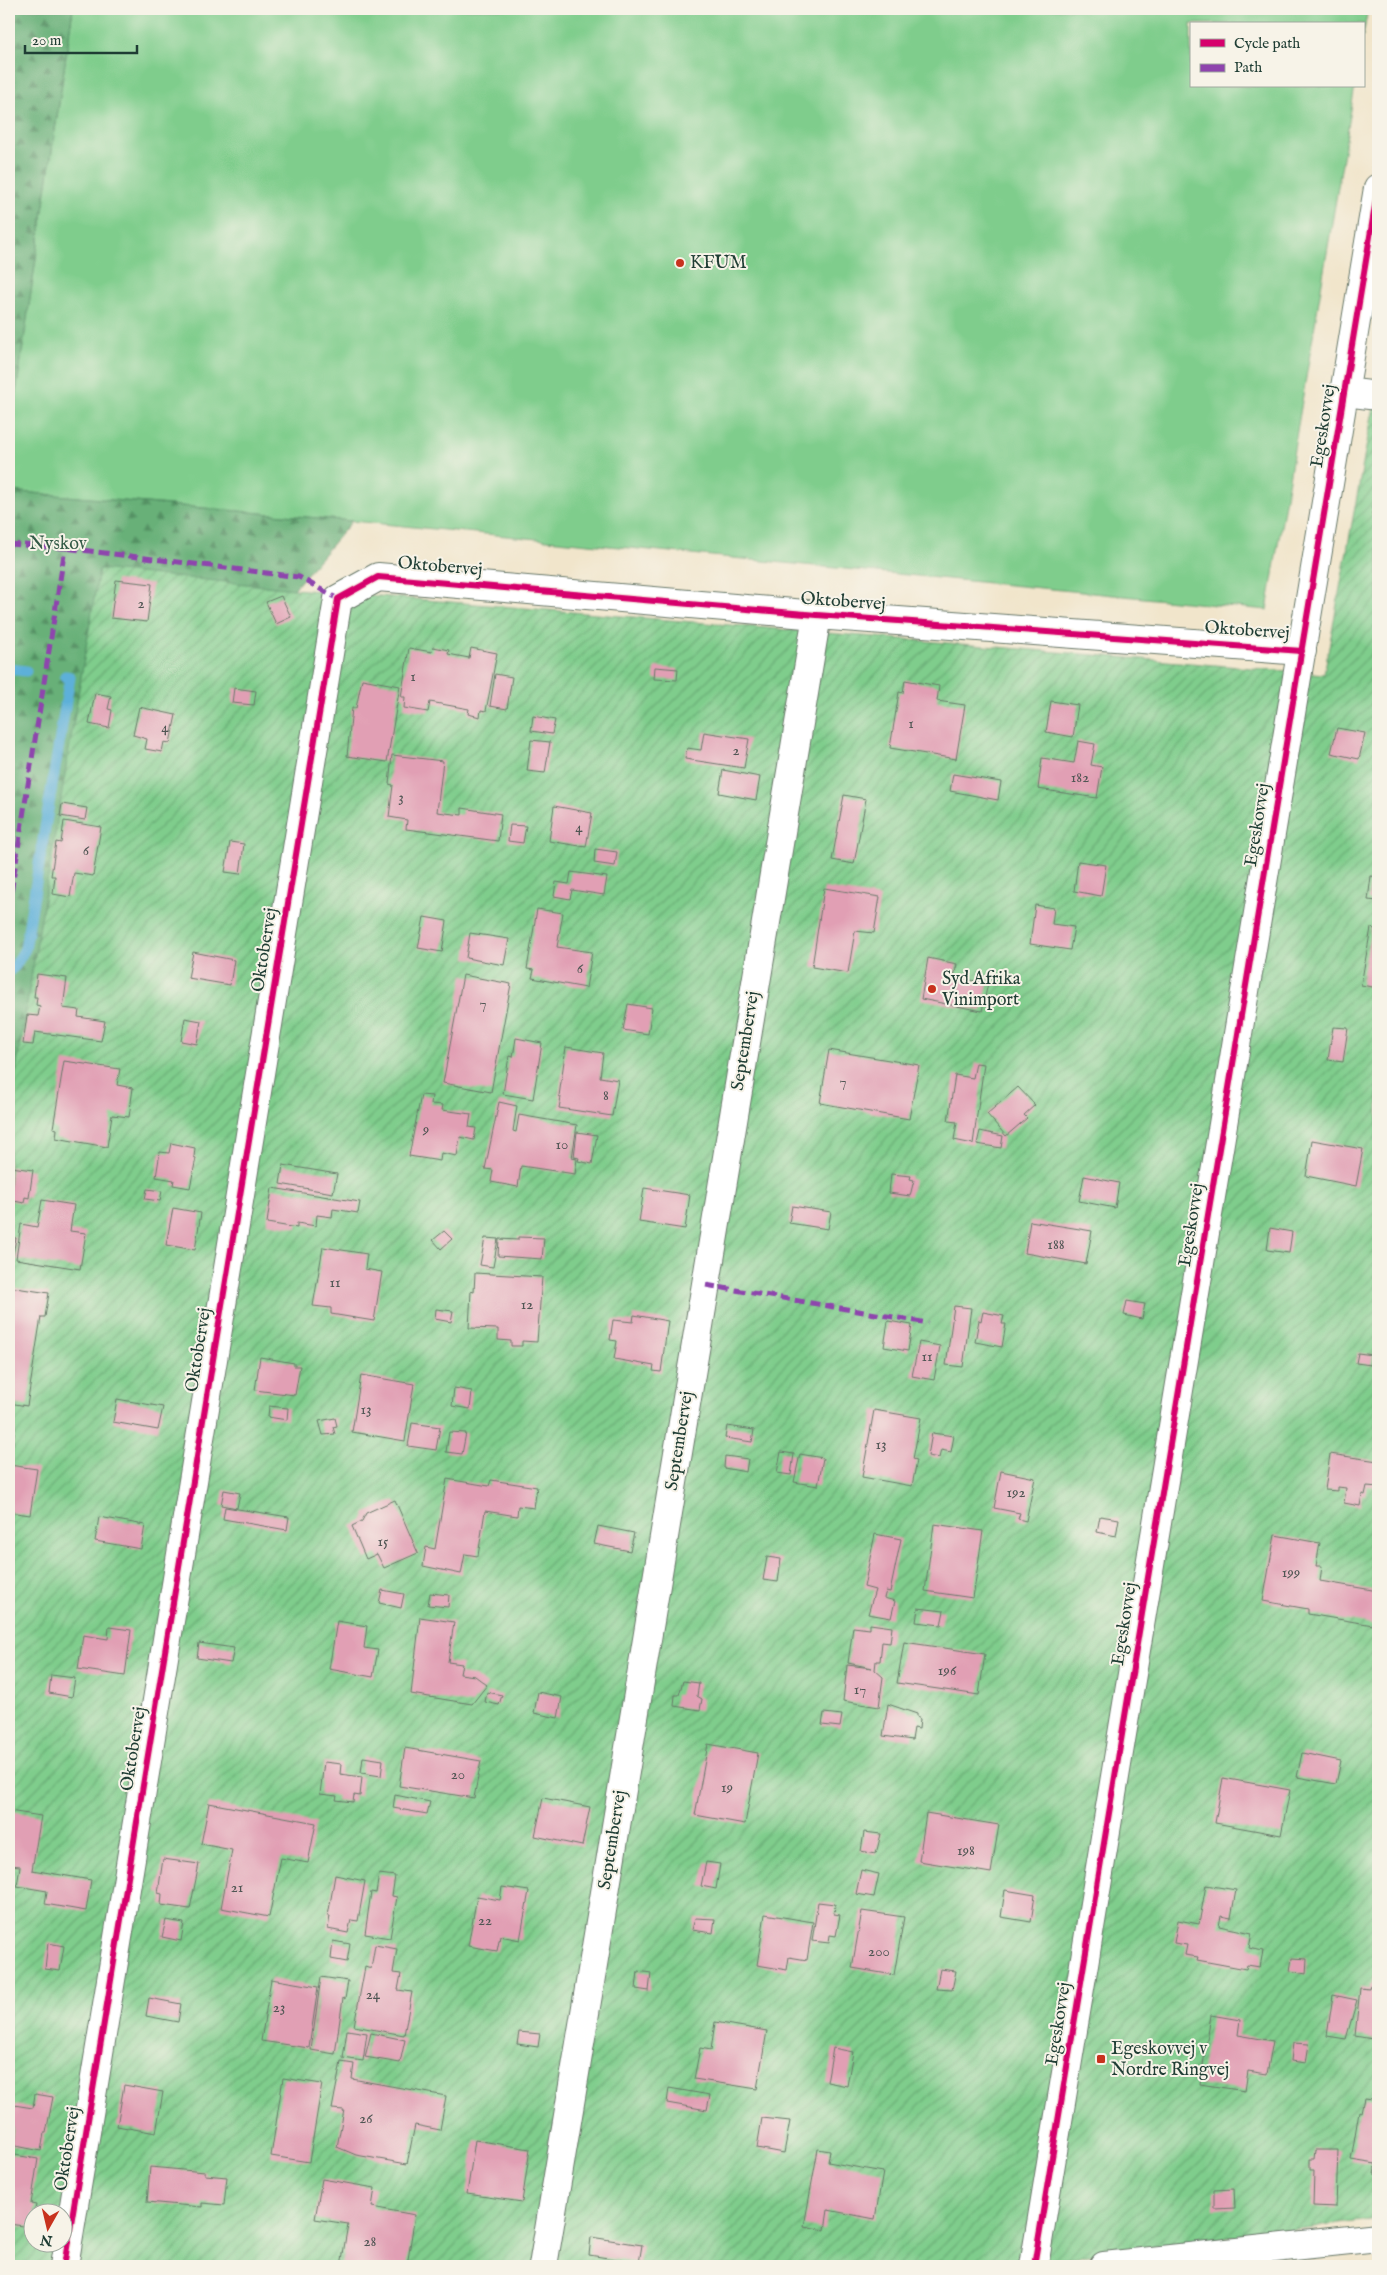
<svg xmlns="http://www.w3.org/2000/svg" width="1387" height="2275" font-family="'IM FELL English',serif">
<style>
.grass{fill:#7fcd8c;stroke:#4f8560}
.forest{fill:url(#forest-firs);stroke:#437656}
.garden{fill:url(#garden-furrows);stroke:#4f8560;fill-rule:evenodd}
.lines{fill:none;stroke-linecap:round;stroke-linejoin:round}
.stream{stroke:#5db0d9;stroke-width:11}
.building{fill:#e19fb4}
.minor-casing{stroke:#687869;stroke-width:30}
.tertiary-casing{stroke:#687869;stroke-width:30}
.minor{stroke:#fff;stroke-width:28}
.tertiary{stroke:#fff;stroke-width:28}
.quiet{stroke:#8e44ad;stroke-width:5;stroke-dasharray:10 5;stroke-linecap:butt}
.cycleway-casing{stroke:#f7f3e8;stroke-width:9}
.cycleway{stroke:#d6006c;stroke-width:6}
.poi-dot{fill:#c8321e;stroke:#f7f3e8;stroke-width:2}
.labels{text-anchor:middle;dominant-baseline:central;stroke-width:4;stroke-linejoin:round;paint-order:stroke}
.number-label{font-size:15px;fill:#505654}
.poi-label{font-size:18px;fill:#1f3d34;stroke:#f7f3e8;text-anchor:start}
.street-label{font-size:18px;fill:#1f3d34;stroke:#f7f3e8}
.park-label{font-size:18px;fill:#325a46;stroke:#f7f3e8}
</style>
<defs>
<pattern id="forest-firs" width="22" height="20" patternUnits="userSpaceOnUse" patternTransform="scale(1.25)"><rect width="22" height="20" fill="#67b078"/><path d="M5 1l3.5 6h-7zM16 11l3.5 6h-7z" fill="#549063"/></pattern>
<pattern id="garden-furrows" width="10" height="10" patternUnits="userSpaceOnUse" patternTransform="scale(1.25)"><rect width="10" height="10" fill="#7fcd8c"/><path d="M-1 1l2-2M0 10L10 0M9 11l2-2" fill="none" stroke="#67a873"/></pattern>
</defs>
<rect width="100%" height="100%" fill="#f7f3e8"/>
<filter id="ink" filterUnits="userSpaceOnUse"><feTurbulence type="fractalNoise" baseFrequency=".02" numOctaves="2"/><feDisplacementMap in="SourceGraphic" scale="10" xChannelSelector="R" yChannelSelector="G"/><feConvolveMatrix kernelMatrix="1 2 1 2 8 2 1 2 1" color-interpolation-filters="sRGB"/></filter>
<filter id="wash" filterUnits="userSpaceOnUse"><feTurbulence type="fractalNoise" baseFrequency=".0096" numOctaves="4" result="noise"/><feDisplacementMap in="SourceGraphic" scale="20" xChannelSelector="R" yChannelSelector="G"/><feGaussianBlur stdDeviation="1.12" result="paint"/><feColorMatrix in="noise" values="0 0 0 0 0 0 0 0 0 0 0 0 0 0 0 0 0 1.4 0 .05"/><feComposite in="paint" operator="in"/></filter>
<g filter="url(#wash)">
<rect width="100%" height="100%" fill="#f1e5cb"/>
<path class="grass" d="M73,9H1368L1363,36V24H1191V86H1355L1267,610L352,521L9,491V440Z"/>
<path class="forest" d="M9,9H73L9,440Z
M9,491L352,521L294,589L99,570L9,1112Z"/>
<path class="garden" d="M1378,383V2219L1001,2266H9V1112L99,569L294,589L1324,674ZM32,2212H62V2242H32Z"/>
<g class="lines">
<path class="stream" d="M9,669L26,671
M9,971L15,966L25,949L70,677L65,676"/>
</g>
<g id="blocks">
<path class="building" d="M1375,498H1378V516L1372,514Z
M116,580L152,584L147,622L111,618Z
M281,596L291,617L276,624L266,602Z
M433,647L449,650L448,654L469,658L471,648L497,653L486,711L481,710L480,717L468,714L469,709L430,702L428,712L404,708L405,697H401L409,648L432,652Z
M655,667L678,669L677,680L654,679Z
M495,674L512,677L507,709L490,706Z
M362,679L400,686L387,762L347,756L352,708H356Z
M905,680L939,686L937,701L965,705L956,759L890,748L899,692L903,693Z
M234,688L256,691L254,705L232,703Z
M95,693L111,696L108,709L112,710L109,728L89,724Z
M1051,701L1078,705L1073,737L1046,732Z
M139,707L176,715L170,743L164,742L162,752L145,749L147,739L133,735Z
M533,716L555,720L552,734L531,731Z
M1337,728L1365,733L1359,759L1331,753Z
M704,732L749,739L744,768L685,759L687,748L701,750Z
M531,740L550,742L545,773L527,771Z
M1078,741L1095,744L1091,765L1102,767L1097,798L1038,789L1042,758L1074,763Z
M392,755L443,761L437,812L462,815V808L501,814L498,841L406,829L407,820L389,817L393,785L389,784Z
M723,770L760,777L756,800L719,793Z
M953,774L1001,782L998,800L950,791Z
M844,795L866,799L854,864L832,860Z
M62,804L87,808L85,820L60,816Z
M554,806L592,813L586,847L549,841Z
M64,821L101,827L93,876L74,873L70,897L53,894L55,876H51L56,842L61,843Z
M510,825L526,826L523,843L508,841Z
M230,842L244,844L240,874L225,872Z
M595,849L617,852L615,866L594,863Z
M1078,861L1106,865L1101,896L1074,891Z
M571,872L607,877L604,895L572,890L570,899L554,896L556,882L569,884Z
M1371,876L1378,877V901L1368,900Z
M824,888L880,897L874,933L855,931L848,973L812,967Z
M1035,905L1054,908L1052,924L1074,927L1070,950L1030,944Z
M537,909L563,913L557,947L592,952L586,988L532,978L534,970L527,969Z
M424,917L447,921L442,952L418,948Z
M1371,928L1378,930V988L1361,985Z
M470,933L509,939L504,965L466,958Z
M193,952L234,960L230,985L188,978Z
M928,958L957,964L954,977L988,983L982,1011L921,999Z
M37,974L67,978L63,1008L79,1010L78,1017L105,1021L101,1041L35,1032L33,1045L23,1044L27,1015L38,1016L40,1006L36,1005L37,997H34Z
M463,975L511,984L491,1092L443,1083Z
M628,1004L652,1008L648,1034L623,1030Z
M185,1018L201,1021L197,1044L181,1041Z
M1333,1027L1348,1028L1343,1062L1328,1060Z
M516,1038L542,1043L533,1099L503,1094L509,1056L513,1057Z
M566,1047L603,1053L600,1077L618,1080L612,1116L559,1108L561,1097L559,1096Z
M829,1050L919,1065L909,1119L820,1103Z
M64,1061L120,1069L117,1085L133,1088L129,1117L112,1115L107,1147L56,1138L57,1129L53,1128Z
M976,1063L984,1064L973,1144L954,1140L957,1122L948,1121L955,1075L973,1078Z
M1018,1087L1035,1105L1024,1115L1027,1118L1006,1136L987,1114Z
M421,1095L432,1096L431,1104L443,1105L442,1110L471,1114L469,1127L476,1128L474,1140L460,1137L457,1156L441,1153L440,1161L409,1156Z
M499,1102L517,1106L513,1131L516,1132L519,1115L577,1125L572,1158L577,1159L575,1174L521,1166L518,1187L491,1182L493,1170L485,1169Z
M980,1131L1003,1136L1001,1148L977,1144Z
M577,1132L597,1135L592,1164L578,1161L579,1158L574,1157Z
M1312,1140L1363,1149L1356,1186L1306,1176Z
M171,1143L195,1148L194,1157L196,1158L190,1188L173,1185L174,1180L156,1177L160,1152L169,1153Z
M283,1165L337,1174L333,1193L280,1184Z
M11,1167L33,1170L29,1198L25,1197L24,1203L9,1200Z
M891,1174L911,1176L910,1179L914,1180L910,1196L889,1193Z
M1084,1176L1119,1183L1115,1208L1079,1201Z
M272,1188L360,1202L358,1213L333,1209L332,1217L317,1215L316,1226L297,1223V1228L267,1223Z
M644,1188L690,1195L685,1229L639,1222Z
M147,1189L162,1191L160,1201L145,1199Z
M42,1200L74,1205L70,1231L86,1233L80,1269L16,1259L21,1224L37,1227Z
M792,1206L831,1212L828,1229L789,1223Z
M173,1208L201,1213L195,1250L166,1245Z
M1030,1221L1092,1231L1086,1264L1025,1253Z
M1270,1228L1292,1232L1289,1253L1267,1250Z
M444,1231L452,1239L441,1249L433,1240Z
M9,1237L16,1238L12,1260H9Z
M518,1237L544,1238L542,1259L498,1256L499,1239L518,1240Z
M485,1238L498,1239L493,1267L480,1265Z
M323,1247L367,1254L365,1269L382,1272L374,1321L331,1314V1308L313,1306Z
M475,1273L542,1277L537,1342L522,1341V1346H511V1341L498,1340V1329L469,1328L471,1291L474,1292Z
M9,1287L49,1293L45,1317H41L27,1406L9,1403Z
M1127,1301L1145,1304L1142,1319L1124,1315Z
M954,1306L971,1308L963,1367L946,1365Z
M436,1309L453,1311L451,1322L435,1319Z
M983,1312L1004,1316L1002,1324H1006L1002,1347L975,1342L979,1320L981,1321Z
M634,1315L668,1321L661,1372L653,1371L654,1366L614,1359L617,1341L610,1340L613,1320L633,1322Z
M888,1321L912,1325L908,1351L884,1347Z
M919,1342L940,1346L934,1380L912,1376Z
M1358,1353L1373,1355L1371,1365L1356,1363Z
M260,1357L294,1363V1366H300L295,1395L255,1390Z
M361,1375L414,1384L405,1441L352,1432Z
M454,1388L472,1391L470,1409L452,1406Z
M117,1399L163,1407L158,1430L113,1422Z
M269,1406L288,1408L287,1420L268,1417Z
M874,1410L921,1418L913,1459L917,1460L912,1486L862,1477Z
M335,1418L337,1426L333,1427L335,1434L323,1435L319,1421Z
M412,1423L440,1427L436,1450L408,1446Z
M9,1426L15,1427L12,1449L9,1448Z
M727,1426L754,1430L752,1442L725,1438Z
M449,1432L466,1433L462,1454L446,1452Z
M932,1433L954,1436L951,1452L941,1450L939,1458L928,1456Z
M781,1452L794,1454L791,1475L777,1473Z
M800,1454L823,1458L818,1486L794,1482Z
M1330,1454L1378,1461V1487L1367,1486L1365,1495L1362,1494L1360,1506L1344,1503L1346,1488L1338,1487V1491L1325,1490Z
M725,1456L748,1459L746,1472L724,1468Z
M9,1465L37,1469L30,1515L9,1512Z
M1001,1471L1035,1478L1026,1521L1018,1519L1020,1513L994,1508Z
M447,1479L489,1486L491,1480L537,1487L534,1508L518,1506L517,1516L485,1511L478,1556L465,1554L461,1574L423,1566L426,1547L435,1549Z
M224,1490L240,1493L237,1508L221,1505Z
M395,1500L418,1553L384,1568L377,1554L366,1559L352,1526L362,1521L366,1513Z
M225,1507L289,1517L287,1530L223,1519Z
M1100,1516L1119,1519L1116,1536L1097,1532Z
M99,1517L145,1525L141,1549L95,1541Z
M934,1524L983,1531L973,1598L925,1591Z
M598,1526L634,1533L630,1551L594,1544Z
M875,1534L901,1539L890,1592L886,1591L884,1598L895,1601L891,1618L868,1614L875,1590L864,1587Z
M1275,1535L1320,1543L1316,1566H1322L1320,1581L1378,1591V1620L1374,1619L1373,1625L1308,1614V1609L1263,1601Z
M767,1557L781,1559L778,1582L763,1580Z
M382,1590L404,1594L401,1608L379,1603Z
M430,1593L449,1595L448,1607L428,1605Z
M918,1608L944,1611L941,1625L916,1622Z
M420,1617L454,1622L448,1662L462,1664L460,1674L475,1676L487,1685L472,1704L411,1694Z
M337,1621L367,1626L364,1648L378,1650L373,1677L329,1669Z
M870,1624L892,1627L890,1643L882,1642L880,1661H876L875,1670L883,1677L879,1707L843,1701L847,1665L872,1668L848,1663L853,1627L870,1629Z
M109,1627L131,1630L125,1676L78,1669L83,1635L108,1639Z
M904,1642L985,1654L979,1695L897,1683Z
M199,1643L234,1648L231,1663L197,1658Z
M51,1675L75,1678L72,1697L49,1693Z
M683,1681L699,1683L697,1696L702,1699L700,1710L674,1706L675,1695H679Z
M487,1692L502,1695L499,1705L485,1702Z
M538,1692L562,1697L558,1718L534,1713Z
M888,1704L917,1714V1717L920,1719L919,1729L914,1728L912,1740L883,1736Z
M824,1713L842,1715L840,1727L822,1725Z
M708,1744L758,1753L745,1824L695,1815Z
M405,1748L481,1761L474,1798L399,1786Z
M1302,1753L1341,1761L1336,1784L1297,1777Z
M363,1757L383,1760L381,1776L361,1773Z
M324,1762L341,1764L340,1774L362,1777L360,1796L354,1795L353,1802L336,1800L337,1796L320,1794Z
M1223,1778L1290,1790L1281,1835L1215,1823Z
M395,1795L430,1802L427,1814L393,1808Z
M543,1798L590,1807L582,1846L535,1836Z
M209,1803L316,1823L308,1863L281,1858L269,1917L221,1908L232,1850L201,1844Z
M9,1811L41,1816L32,1870L91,1880L86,1911L45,1904L47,1891L17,1886L20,1866L9,1865Z
M926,1813L999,1825L991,1873L919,1861Z
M864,1832L881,1834L876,1854L861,1851Z
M163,1859L199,1864L190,1909L161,1905L162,1894L158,1893Z
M706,1862L720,1864L716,1889L701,1886Z
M861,1870L879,1874L874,1897L856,1894Z
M379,1874L395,1876L392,1896L397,1897L390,1938L365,1934L371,1892L376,1893Z
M335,1875L365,1881L358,1921L351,1920L348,1933L328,1929L330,1916H328Z
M1206,1885L1236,1890L1231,1918L1221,1916L1219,1926L1252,1933L1249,1948L1263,1951L1260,1967L1247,1965L1246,1969L1197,1960L1198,1957L1185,1955L1187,1945L1174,1943L1178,1920L1199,1924Z
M502,1887L529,1891L520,1940L500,1936L497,1951L468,1946L477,1896L500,1900Z
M1005,1890L1035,1895L1031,1922L1001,1917Z
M818,1902L835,1904L834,1914L840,1915L836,1936L830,1935L829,1943L812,1941Z
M862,1911L904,1917L894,1975L852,1968Z
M765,1914L813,1922L807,1960L789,1957L787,1970L757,1965Z
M695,1918L715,1919L713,1933L692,1930Z
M166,1920L184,1923L181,1941L162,1937Z
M333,1941L350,1944L347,1962L331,1959Z
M48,1943L64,1946L60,1971L45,1969Z
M375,1945L397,1949L393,1973L401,1974L398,1990L412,1992L404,2035L354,2026L365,1967L371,1969Z
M1292,1958L1307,1959L1306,1974L1290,1971Z
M1376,1961H1378V2040L1355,2036L1360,1988L1369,1989L1370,1985H1372Z
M940,1969L956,1971L952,1990L936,1989Z
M638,1971L651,1973L649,1991L636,1989Z
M321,1977L348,1981L345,1999L343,1998L335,2054L311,2050Z
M271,1979L318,1987L309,2048L261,2041Z
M1333,1995L1357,2000L1346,2039L1327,2036Z
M149,1998L181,2004L178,2022L146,2016Z
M1211,2015L1240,2020L1238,2035L1273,2041L1267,2074L1248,2071L1245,2091L1200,2084Z
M715,2022L767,2031L757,2089L694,2079L700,2048L711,2050Z
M347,2030L367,2033L363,2061L343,2058Z
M519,2032L540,2034L538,2047L517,2044Z
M371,2033L405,2040L400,2063L365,2057Z
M1293,2043L1309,2044L1306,2063L1291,2061Z
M833,2048L853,2052L847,2086L827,2082Z
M341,2062L354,2064L352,2079L446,2096L440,2130L415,2125L407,2164L356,2155L337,2147L344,2110L332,2109Z
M283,2078L322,2084L309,2162L271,2156Z
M124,2085L163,2092L156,2133L117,2126Z
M669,2088L710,2095L707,2110L667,2103Z
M35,2094L53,2097L46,2133H44L41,2151L11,2145L14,2127L9,2126L14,2105L33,2108Z
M1364,2098L1378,2100V2174H1374L1376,2164L1351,2160L1359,2111L1361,2112Z
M762,2118L790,2121L784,2153L757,2148Z
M475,2140L530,2149L522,2202L467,2194Z
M818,2149L830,2151L828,2162L883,2172L875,2219L828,2210L825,2230L804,2226Z
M1315,2150H1338L1336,2207L1313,2206L1314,2170H1310V2159H1314Z
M9,2154L38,2159L31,2204L36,2205L31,2227L9,2224Z
M150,2167L205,2172V2175L227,2177L224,2205L202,2203V2207L147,2202Z
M322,2179L375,2188L372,2207L415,2215L407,2266H341L348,2224L315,2219Z
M1234,2189L1235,2208L1214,2209V2190Z
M591,2237L642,2245L639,2263L589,2255Z"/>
</g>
</g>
<g filter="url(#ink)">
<use href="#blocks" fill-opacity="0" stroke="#687869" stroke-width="1"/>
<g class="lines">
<defs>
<path id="minor" d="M1345,392L1378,396
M64,2266L338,599L378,577L817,615L1302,651
M543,2266L817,615
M1104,2266L1378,2237"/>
<path id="tertiary" d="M1034,2266L1378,188"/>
</defs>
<use href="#minor" class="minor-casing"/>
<use href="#tertiary" class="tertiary-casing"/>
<use href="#minor" class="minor"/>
<use href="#tertiary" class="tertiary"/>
<path class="quiet" d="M9,544L65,548L299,577L338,599
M9,906L65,548
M706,1285L928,1323"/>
<defs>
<path id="cycleway" d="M64,2266L338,599L378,577L817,615L1302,651
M1034,2266L1378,188"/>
</defs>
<use href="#cycleway" class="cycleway-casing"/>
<use href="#cycleway" class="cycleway"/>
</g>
</g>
<g class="poi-dot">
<circle cx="680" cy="263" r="5"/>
<circle cx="932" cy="989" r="5"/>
<rect x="1096" y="2054" width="10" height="10" rx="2.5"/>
</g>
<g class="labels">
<g class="number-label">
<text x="141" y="603">2</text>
<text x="413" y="676">1</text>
<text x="911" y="723">1</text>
<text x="165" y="727">4</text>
<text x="736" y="750">2</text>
<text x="1080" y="777">182</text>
<text x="401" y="797">3</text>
<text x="579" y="827">4</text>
<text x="86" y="850">6</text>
<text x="580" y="968">6</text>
<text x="483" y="1003">7</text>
<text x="843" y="1081">7</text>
<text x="606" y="1095">8</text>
<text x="426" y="1129">9</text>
<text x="562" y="1144">10</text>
<text x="1056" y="1244">188</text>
<text x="335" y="1282">11</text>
<text x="527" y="1304">12</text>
<text x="927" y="1356">11</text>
<text x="366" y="1409">13</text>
<text x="881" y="1444">13</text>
<text x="1016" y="1492">192</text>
<text x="383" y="1541">15</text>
<text x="1291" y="1572">199</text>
<text x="947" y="1670">196</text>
<text x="860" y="1689">17</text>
<text x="458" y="1774">20</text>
<text x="727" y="1787">19</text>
<text x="966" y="1850">198</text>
<text x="237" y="1887">21</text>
<text x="485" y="1920">22</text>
<text x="879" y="1951">200</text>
<text x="373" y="1994">24</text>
<text x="279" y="2007">23</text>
<text x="366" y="2118">26</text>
<text x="370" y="2241">28</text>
</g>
<g class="poi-label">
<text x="690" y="263">KFUM</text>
<text x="942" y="979">Syd Afrika<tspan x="942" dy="21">Vinimport</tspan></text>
<text x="1111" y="2049">Egeskovvej v<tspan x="1111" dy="21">Nordre Ringvej</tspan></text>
</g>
<g class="street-label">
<text transform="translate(1324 426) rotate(-81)">Egeskovvej</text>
<text transform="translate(440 567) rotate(5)">Oktobervej</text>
<text transform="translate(843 602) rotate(4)">Oktobervej</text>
<text transform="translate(1247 631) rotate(4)">Oktobervej</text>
<text transform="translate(1258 825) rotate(-81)">Egeskovvej</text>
<text transform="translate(265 950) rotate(-81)">Oktobervej</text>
<text transform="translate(746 1041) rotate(-81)">Septembervej</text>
<text transform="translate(1192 1225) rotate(-81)">Egeskovvej</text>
<text transform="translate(199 1350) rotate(-81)">Oktobervej</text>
<text transform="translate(680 1441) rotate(-81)">Septembervej</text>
<text transform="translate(1125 1624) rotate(-81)">Egeskovvej</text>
<text transform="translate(134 1749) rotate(-81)">Oktobervej</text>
<text transform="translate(613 1840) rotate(-81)">Septembervej</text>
<text transform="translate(1059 2024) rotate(-81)">Egeskovvej</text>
<text transform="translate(68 2149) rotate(-81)">Oktobervej</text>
</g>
<g class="park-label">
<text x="58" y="544">Nyskov</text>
</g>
</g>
<rect width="1387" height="2275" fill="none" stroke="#f7f3e8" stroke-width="30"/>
<rect x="1190" y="22" width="175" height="65" fill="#f7f3e8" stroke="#a1aaa0"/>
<rect x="1200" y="39" width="25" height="8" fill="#d6006c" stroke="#a1aaa0"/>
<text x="1234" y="48" font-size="15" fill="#1f3d34">Cycle path</text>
<rect x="1200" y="64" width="25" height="8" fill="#8e44ad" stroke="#a1aaa0"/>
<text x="1234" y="72" font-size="15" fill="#1f3d34">Path</text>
<g transform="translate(48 2228) rotate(188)"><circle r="24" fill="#f7f3e8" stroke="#a1aaa0"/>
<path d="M0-4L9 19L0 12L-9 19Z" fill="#c8321e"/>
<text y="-8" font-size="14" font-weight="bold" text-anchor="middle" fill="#1f3d34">N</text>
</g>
<path d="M25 45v8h112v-8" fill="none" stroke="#1f3d34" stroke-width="2.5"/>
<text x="32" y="45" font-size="15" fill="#1f3d34" stroke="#f7f3e8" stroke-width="4" paint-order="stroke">20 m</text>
</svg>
